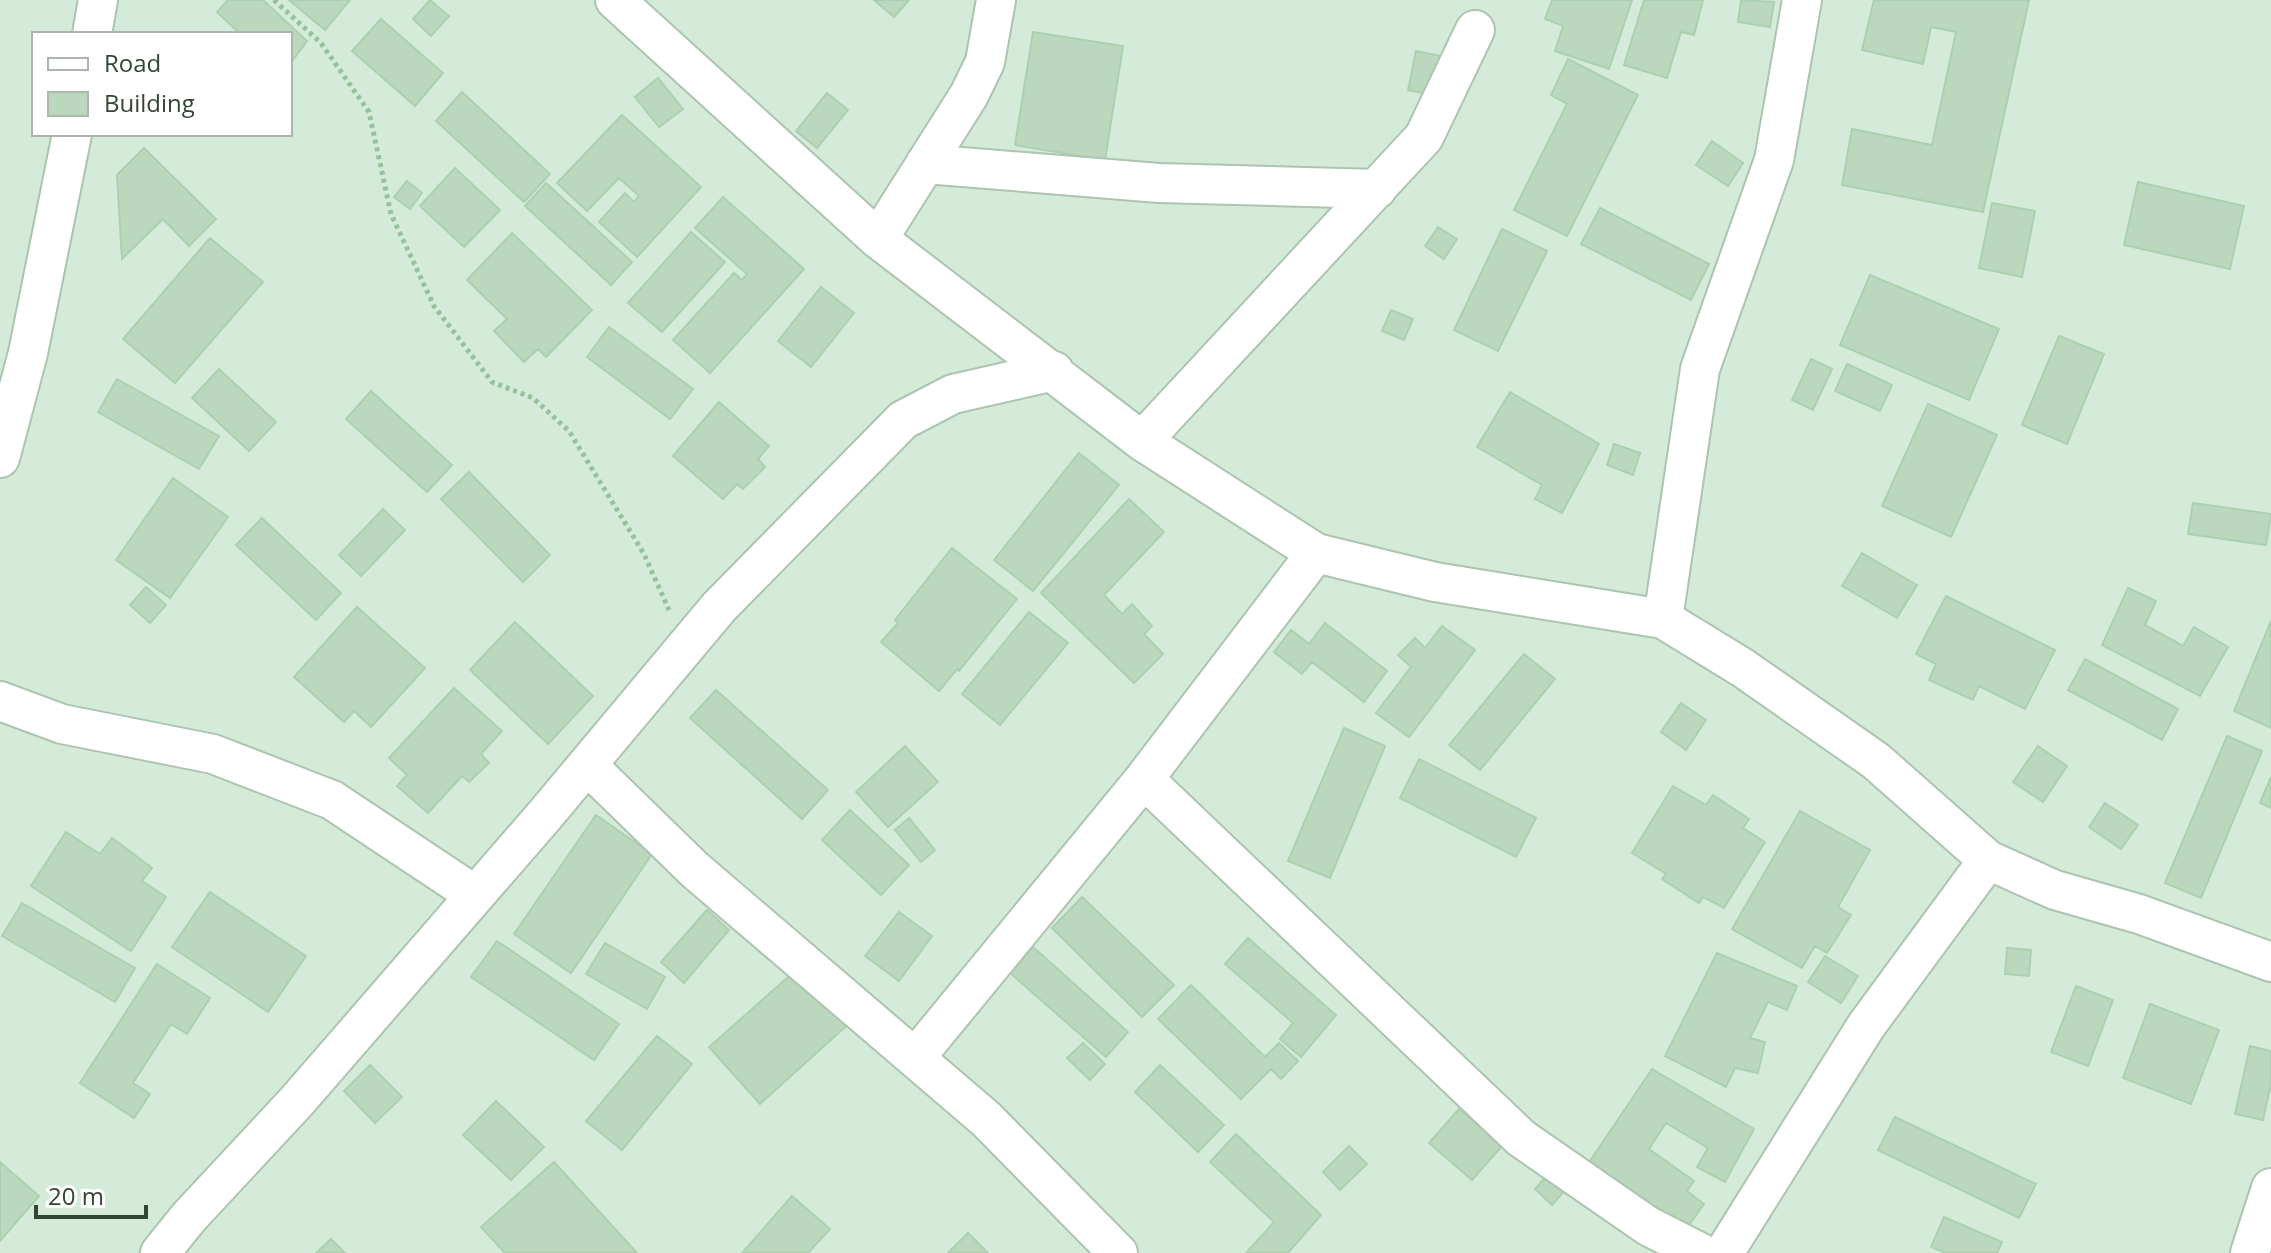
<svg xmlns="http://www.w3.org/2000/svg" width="2271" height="1253" font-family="'Open Sans',sans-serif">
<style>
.residential{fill:#d5ebda;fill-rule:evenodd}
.building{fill:#bbd8bf;stroke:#abd0b0;stroke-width:2}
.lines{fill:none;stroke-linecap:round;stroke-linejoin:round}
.minor-casing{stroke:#acc4b0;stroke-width:42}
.path{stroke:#96c19d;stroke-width:5;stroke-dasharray:4 4;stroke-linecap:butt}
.minor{stroke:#fff;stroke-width:38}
</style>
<rect width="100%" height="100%" fill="#e4f3e7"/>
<path class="residential" d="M0,0H2271V1253H0ZM34,34H290V134H34Z"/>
<path class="building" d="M228,0H263L307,41L290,64V34H240L217,12Z
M289,0H350L325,30Z
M430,0L449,16L431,36L413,19Z
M874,0H909L894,17Z
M1552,0H1632L1609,69L1555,51L1563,26L1545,19Z
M1644,0H1703L1694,35L1681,32L1667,78L1624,65Z
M1741,0L1774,2L1770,27L1738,22Z
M1874,0H2029L1983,212L1842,185L1852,129L1932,145L1956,32L1931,27L1923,64L1862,50Z
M381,19L443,73L415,106L352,51Z
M1033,32L1123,46L1105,160L1015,145Z
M1416,51L1441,56L1433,95L1408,90Z
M1568,59L1638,95L1567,236L1514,210L1567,104L1551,95Z
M658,78L683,109L659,127L635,97Z
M462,92L550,174L524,202L436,121Z
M827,93L848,110L817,148L796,131Z
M622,115L701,187L637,257L599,222L625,193L634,202L639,196L619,178L587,211L557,183Z
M1712,141L1743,163L1728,186L1696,165Z
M144,148L216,219L189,246L163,219L122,259L117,175Z
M455,168L500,210L464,247L420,206Z
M407,181L422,193L410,209L394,197Z
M2138,182L2244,206L2230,269L2124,245Z
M546,183L632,262L611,285L525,206Z
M723,197L804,269L710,373L673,340L734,273L742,280L747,274L695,228Z
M1992,203L2035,211L2022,277L1979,268Z
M1600,208L1709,264L1691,300L1581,244Z
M1438,227L1457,239L1444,259L1425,246Z
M1502,229L1547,251L1498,351L1454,330Z
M691,232L725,262L662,332L628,303Z
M512,233L592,310L546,357L538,349L524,362L494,331L507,319L467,280Z
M210,238L263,282L175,383L123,339Z
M1870,275L1999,329L1969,400L1840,345Z
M821,287L854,313L811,367L778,341Z
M1391,310L1413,319L1404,340L1382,331Z
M609,327L693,389L670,419L587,357Z
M2059,336L2104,354L2067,444L2022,425Z
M1811,359L1832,369L1813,410L1792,400Z
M1847,364L1892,385L1880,411L1835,391Z
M219,369L276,422L249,451L192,398Z
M117,379L219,436L199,469L98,412Z
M371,391L452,465L427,492L346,419Z
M1510,392L1599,444L1562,513L1535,499L1542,485L1477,447Z
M719,402L769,446L758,459L765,467L743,489L737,484L723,499L673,456Z
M1928,404L1997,435L1951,537L1882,506Z
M1614,444L1640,453L1633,475L1607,465Z
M1079,453L1119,485L1033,591L994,560Z
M469,472L550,555L523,582L441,499Z
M173,478L228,517L170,598L116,560Z
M1129,499L1164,532L1104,595L1122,614L1132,604L1152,626L1144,634L1163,654L1134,683L1041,593Z
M2193,503L2271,514L2266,545L2188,534Z
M383,509L405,530L361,576L339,555Z
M262,518L341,593L316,620L236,545Z
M952,548L1017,599L959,671L957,669L939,691L881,642L898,623L895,620Z
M1862,553L1917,585L1897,618L1842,586Z
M146,587L166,605L150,623L130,605Z
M2128,588L2156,601L2145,625L2183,646L2194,627L2228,647L2200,696L2102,645Z
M1946,596L2055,650L2025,709L1979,686L1973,700L1929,680L1936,664L1916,654Z
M357,607L425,668L371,727L354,711L344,722L294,677Z
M1029,612L1068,643L1000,725L962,694Z
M2271,621V728L2234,711Z
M515,622L593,696L548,744L470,670Z
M1325,623L1387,671L1364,702L1312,662L1302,674L1274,652L1291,630L1309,644Z
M1442,626L1475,650L1409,737L1376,713L1411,667L1398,655L1415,638L1425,648Z
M1524,654L1555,679L1480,770L1449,745Z
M2085,659L2178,709L2162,740L2068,690Z
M454,688L502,731L481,754L489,763L469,782L462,776L428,813L397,786L407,775L389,758Z
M716,690L828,790L802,819L690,718Z
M1681,703L1706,720L1686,750L1661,732Z
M1344,728L1385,746L1330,878L1288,861Z
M2227,736L2262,751L2201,898L2165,883Z
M905,746L938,782L888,827L856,792Z
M2038,746L2067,766L2043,802L2013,782Z
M1419,759L1536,818L1516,857L1400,798Z
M2271,777V808L2260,803Z
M1673,786L1706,805L1713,795L1749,819L1743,828L1765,842L1724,908L1703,897L1699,903L1662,879L1666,874L1632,853Z
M2105,803L2138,825L2121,849L2089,827Z
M850,810L909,865L881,895L822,840Z
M1800,811L1870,850L1838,907L1851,915L1827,953L1815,946L1802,968L1732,929Z
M596,815L652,854L571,973L514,934Z
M909,818L935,850L921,862L895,830Z
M66,832L100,854L112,838L152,868L142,881L166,897L131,951L31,886Z
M210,892L306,956L268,1012L172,947Z
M1082,897L1174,985L1142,1017L1052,928Z
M22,903L135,968L115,1002L2,936Z
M707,910L729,930L684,983L661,962Z
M899,912L932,936L899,981L865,956Z
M1248,938L1336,1015L1301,1057L1280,1039L1293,1023L1225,964Z
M497,941L619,1024L594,1060L471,977Z
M605,943L665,977L647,1009L586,974Z
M1033,947L1128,1032L1106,1057L1010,973Z
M2007,948L2031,950L2029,976L2005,974Z
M1717,953L1797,986L1787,1010L1768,1002L1750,1038L1765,1042L1758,1073L1735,1068L1726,1087L1665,1056Z
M1825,956L1858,976L1841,1003L1808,982Z
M157,964L210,998L187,1034L171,1024L133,1083L150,1094L134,1118L80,1083Z
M803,964L853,1020L760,1104L709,1047Z
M1191,985L1265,1057L1279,1043L1298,1061L1281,1079L1271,1069L1241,1099L1158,1019Z
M2076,986L2113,1000L2088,1066L2051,1052Z
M2150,1004L2219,1030L2191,1104L2123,1078Z
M657,1036L692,1064L622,1150L586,1121Z
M1083,1043L1105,1064L1090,1080L1067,1058Z
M2250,1046L2271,1051V1083L2263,1120L2235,1114Z
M370,1065L402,1097L375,1123L344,1091Z
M1160,1065L1224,1125L1198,1152L1135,1092Z
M1652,1069L1754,1129L1725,1182L1697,1167L1708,1148L1666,1123L1649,1149L1694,1181L1687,1191L1704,1204L1684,1232L1588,1164Z
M496,1101L544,1147L511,1180L463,1135Z
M1459,1109L1502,1146L1472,1180L1429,1143Z
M1895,1117L2036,1184L2019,1218L1878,1150Z
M1236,1134L1321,1215L1288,1253H1246L1274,1222L1210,1162Z
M1349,1146L1367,1164L1340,1190L1323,1172Z
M0,1162L39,1196L0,1241Z
M554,1162L637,1253H505L481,1227Z
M1549,1173L1566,1189L1552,1205L1535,1189Z
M792,1196L830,1229L808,1253H742Z
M1944,1217L2002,1242L1997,1253H1946L1931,1247Z
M968,1233L988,1253H948Z
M331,1239L345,1253H316Z"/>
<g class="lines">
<defs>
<path id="minor" d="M615,0L878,239L1142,441L1316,553L1435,582L1663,619L1743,668L1876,761L1988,860L2055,890L2139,914L2271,962
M92,34L98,0
M925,164L1159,183L1377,189
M878,239L969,95L985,62L996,0
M1142,441L1424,137L1475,30
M0,458L28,353L72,134
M1663,619L1700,369L1774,160L1802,0
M0,701L62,724L213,754L332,800L475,895
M587,765L695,870L986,1119L1118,1253
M1144,779L1521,1138L1648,1226L1701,1253
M915,1058L1144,779L1316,553
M160,1253L189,1217L297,1101L545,815L719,607L903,420L953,394L1054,371
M1724,1253L1866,1026L1988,860
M2250,1253L2271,1188"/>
</defs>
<use href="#minor" class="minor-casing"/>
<path class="path" d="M274,0L321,43L369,112L391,214L434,306L492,382L533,398L569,431L644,554L669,610"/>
<use href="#minor" class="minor"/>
</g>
<rect x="32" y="32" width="260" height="104" fill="#ffffff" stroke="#adb5ae" stroke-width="2"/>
<rect x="48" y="58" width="40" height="12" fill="#ffffff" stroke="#adb5ae" stroke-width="2"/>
<text x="104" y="72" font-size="24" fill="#334535">Road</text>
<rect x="48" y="92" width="40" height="24" fill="#bbd8bf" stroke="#adb5ae" stroke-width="2"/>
<text x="104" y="112" font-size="24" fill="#334535">Building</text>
<path d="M36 1205v12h110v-12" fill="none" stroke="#334535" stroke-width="4"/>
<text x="48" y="1205" font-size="24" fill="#334535" stroke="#ffffff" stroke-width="6" paint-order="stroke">20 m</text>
</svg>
